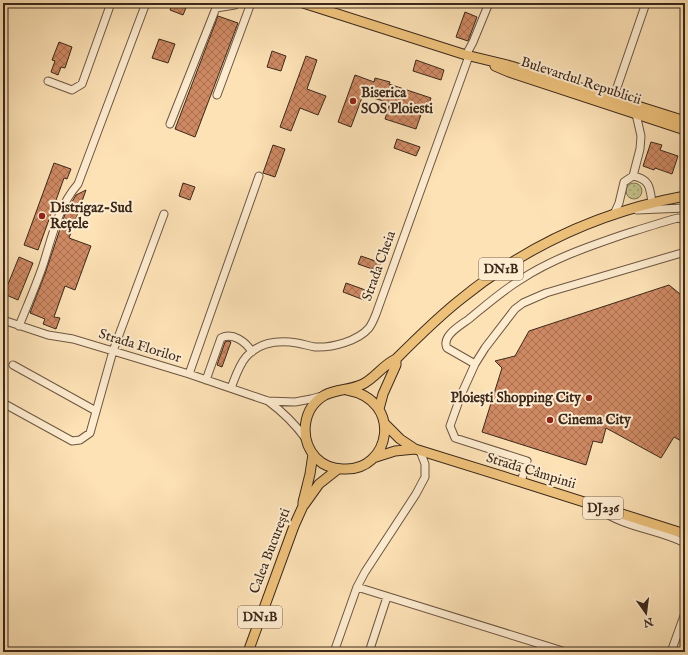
<svg xmlns="http://www.w3.org/2000/svg" width="688" height="655" font-family="'IM FELL English',serif">
<style>
.grass{fill:url(#grass-dots);stroke:#807553}
.building{fill:url(#building-cross-hatch);stroke:#3b281b}
.lines{fill:none;stroke-linecap:round;stroke-linejoin:round}
.minor-casing{stroke:#6c5642;stroke-width:9}
.major-casing{stroke:#3b281b;stroke-width:11}
.minor{stroke:#feecd0;stroke-width:7}
.major{stroke:#eec17b;stroke-width:9}
.poi-dot{fill:#8f2418;stroke:#feecd0;stroke-width:1.5}
.labels{text-anchor:middle;dominant-baseline:central;stroke-width:4;stroke-linejoin:round;paint-order:stroke}
.shield{fill:#feecd0;stroke:#766351;stroke-width:1}
.shield-label{font-size:13px;font-weight:bold;fill:#3b281b}
.street-label{font-size:14px;fill:#3b281b;stroke:#feecd0}
.poi-label{font-size:14px;font-weight:bold;fill:#3b281b;stroke:#feecd0;text-anchor:start}
</style>
<defs>
<pattern id="grass-dots" width="8" height="8" patternUnits="userSpaceOnUse"><rect width="8" height="8" fill="#c4c28b"/><path d="M2 2h.1M6 6h.1" fill="none" stroke="#a09e71" stroke-width="1.8" stroke-linecap="round"/></pattern>
<pattern id="building-cross-hatch" width="8" height="8" patternUnits="userSpaceOnUse"><rect width="8" height="8" fill="#ce8963"/><path d="M0 0l8 8M0 8l8-8" fill="none" stroke="#a87051"/></pattern>
</defs>
<rect width="100%" height="100%" fill="#fde2b6"/>
<filter id="stains"><feTurbulence type="fractalNoise" baseFrequency=".005" numOctaves="4"/><feColorMatrix values="0 0 0 0 .2 0 0 0 0 .09 0 0 0 0 .02 0 0 0 .5 -.17"/></filter>
<radialGradient id="worn" r=".72"><stop offset=".6" stop-color="#630" stop-opacity="0"/><stop offset="1" stop-color="#630" stop-opacity=".3"/></radialGradient>
<path class="grass" d="M626 191a8 8 0 1 1 16 0a8 8 0 1 1-16 0Z"/>
<path class="building" d="M173,3H188L183,15L170,10Z
M465,12L477,17L468,41L456,37Z
M218,16L238,23L195,137L175,129Z
M159,39L175,44L168,63L152,58Z
M59,42L72,47L65,68L61,67L58,75L51,72L55,61L52,60Z
M272,51L286,56L281,71L267,67Z
M306,56L317,60L307,89L326,96L318,115L300,108L291,131L280,127Z
M416,60L444,70L441,80L413,71Z
M355,75L374,82L375,78L390,82L389,84L431,98L428,107L424,106L416,129L385,119L390,103L363,95L351,127L338,122Z
M397,139L420,147L416,156L394,148Z
M651,142L662,145L660,150L678,156L672,174L655,168L654,170L643,166Z
M273,145L285,149L275,177L263,173Z
M54,163L71,169L67,179L64,178L38,250L24,245Z
M183,183L195,187L190,200L179,196Z
M86,190L69,238L91,246L75,290L65,286L54,317L60,318L56,329L43,324L45,319L30,313L45,274L65,214L76,195Z
M361,256L381,263L378,271L358,264Z
M19,257L33,263L18,300L4,294Z
M346,283L368,291L364,300L343,292Z
M669,285L685,298V443L674,437L661,458L606,428L602,443L593,441L586,465L482,432L502,368L495,361L515,356L529,331Z
M228,341L231,342L222,367L217,365L225,342Z"/>
<g class="lines">
<defs>
<path id="minor" d="M466,55L473,42L489,3
M48,81L72,90L82,84L111,3
M217,95L251,3
M613,99L646,3
M170,124L216,8L235,5L236,3
M633,176L640,149L641,136L636,114
M637,210L685,208
M614,214L619,203L624,182L633,176C650,179 650,188 652,203
M3,320L48,335L73,339L113,351L189,374L268,401L295,402L311,399L322,396
M19,326C27,306 36,286 43,265C52,237 58,207 78,184L146,3
M475,364L447,348C441,336 461,325 469,319C486,305 502,291 520,280C552,259 587,247 622,235C641,229 659,223 678,218L682,219L685,222
M13,365L96,411
M189,374L259,176
M206,380L221,338C233,332 246,342 252,352
M231,388C235,378 239,365 246,357C259,342 278,340 297,343C303,344 309,346 315,347C332,348 358,341 369,328C372,324 374,319 376,314L469,56
M268,401C283,412 295,424 306,439
M3,403L72,441L80,440L90,433L113,351L164,214
M521,482L527,461L455,438L450,426L461,395L475,364L485,348L515,309L523,303L546,293L685,252
M599,509C625,528 657,529 685,543
M357,587L566,652
M334,652L357,587L365,572L416,494L425,477V464L420,451
M369,652L387,597
M671,652L685,613"/>
<path id="major" d="M303,3L466,55L511,66L685,121
M495,66L509,72L685,130
M347,390C404,400 391,472 343,469C333,469 323,465 316,458C299,439 302,408 325,395C337,389 351,390 363,384C375,378 384,364 396,359C417,338 438,317 461,299C526,246 603,211 685,196
M379,409L383,394L396,365V359
M384,423L400,439L415,449L521,482L685,534
M373,458L395,451L415,449
M304,505L319,484L338,469
M248,652L294,526L303,506V502L310,474L313,454"/>
</defs>
<use href="#minor" class="minor-casing"/>
<use href="#major" class="major-casing"/>
<use href="#minor" class="minor"/>
<use href="#major" class="major"/>
</g>
<g class="poi-dot">
<circle cx="353" cy="101" r="4"/>
<circle cx="42" cy="216" r="4"/>
<circle cx="589" cy="398" r="4"/>
<circle cx="550" cy="420" r="4"/>
</g>
<g class="labels">
<g class="shield">
<rect x="479" y="258" width="44" height="22" rx="3"/>
<rect x="583" y="497" width="40" height="22" rx="3"/>
<rect x="238" y="606" width="44" height="22" rx="3"/>
</g>
<g class="shield-label">
<text x="501" y="269">DN1B</text>
<text x="603" y="508">DJ236</text>
<text x="260" y="617">DN1B</text>
</g>
<g class="street-label">
<text transform="translate(581 81) rotate(18)">Bulevardul Republicii</text>
<text transform="translate(379 266) rotate(-70)">Strada Cheia</text>
<text transform="translate(140 346) rotate(17)">Strada Florilor</text>
<text transform="translate(531 471) rotate(17)">Strada Câmpinii</text>
<text transform="translate(270 551) rotate(-69)">Calea București</text>
</g>
<g class="poi-label">
<text x="361" y="93">Biserica<tspan x="361" dy="16">SOS Ploiesti</tspan></text>
<text x="50" y="208">Distrigaz-Sud<tspan x="50" dy="16">Rețele</tspan></text>
<text x="581" y="398" text-anchor="end">Ploiești Shopping City</text>
<text x="558" y="420">Cinema City</text>
</g>
</g>
<rect width="688" height="655" fill="none" stroke="#fde2b6" stroke-width="16"/>
<rect x="4" y="4" width="680" height="647" fill="none" stroke="#3b281b" stroke-width="2"/>
<rect x="8" y="8" width="672" height="639" fill="none" stroke="#3b281b"/>
<g transform="translate(646 613) rotate(166)" stroke="#feecd0" stroke-width="3" paint-order="stroke">
<path d="M0-3L7 15L0 10L-7 15Z" fill="#3b281b"/>
<text y="-6" font-size="11" font-weight="bold" text-anchor="middle" fill="#3b281b">N</text>
</g>
<rect width="100%" height="100%" filter="url(#stains)"/>
<rect width="100%" height="100%" fill="url(#worn)"/>
</svg>
